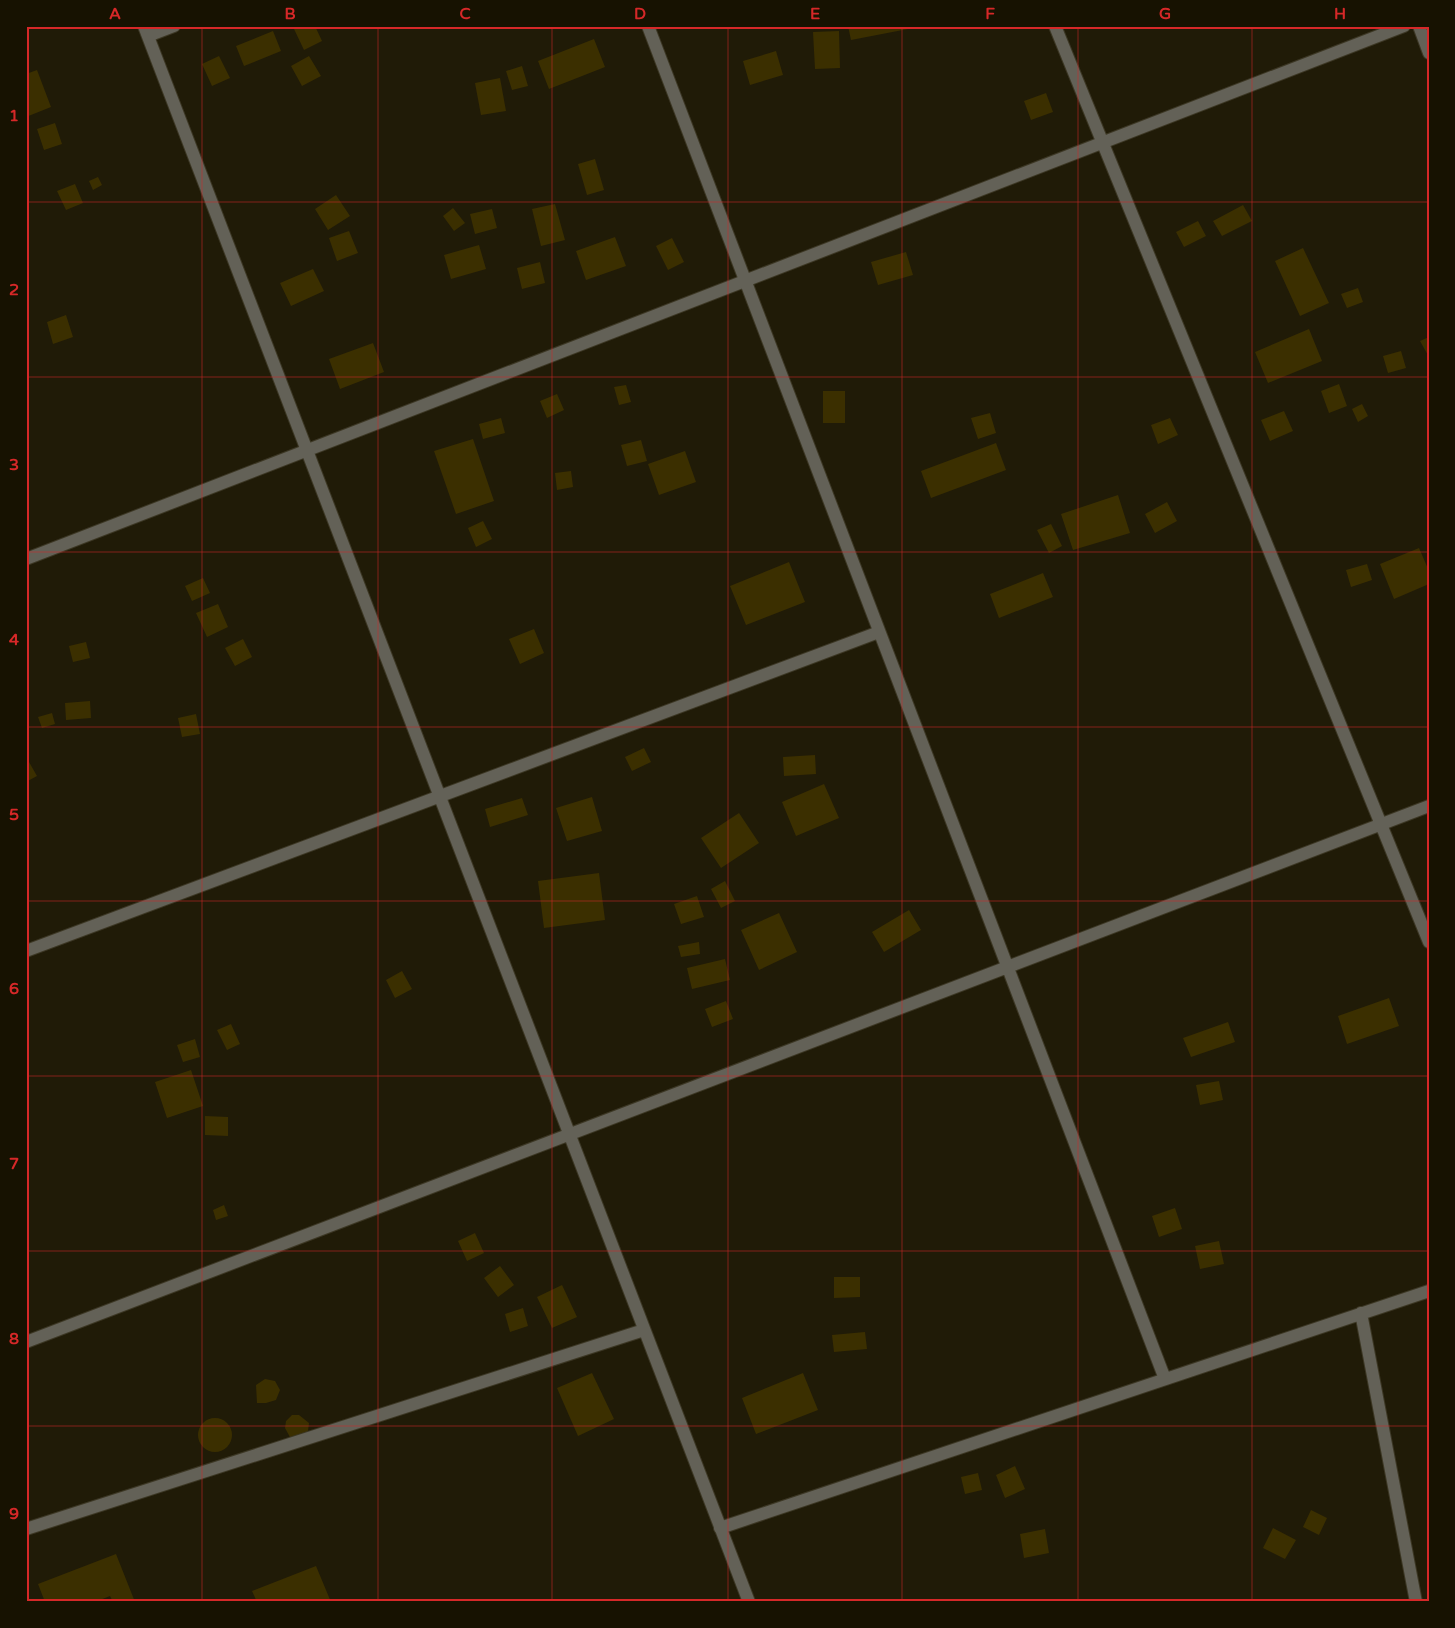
<svg xmlns="http://www.w3.org/2000/svg" width="1455" height="1628" font-family="'Varela Round',sans-serif">
<style>
.building{fill:#3b2f00}
.lines{fill:none;stroke-linecap:round;stroke-linejoin:round}
.minor-casing{stroke:#3c3724;stroke-width:14}
.minor{stroke:#636157;stroke-width:12}
.grid{fill:none;stroke:#d62828;stroke-width:1;stroke-opacity:0.55}
.neatline{fill:none;stroke:#d62828;stroke-width:2}
.grid-label{font-size:16px;text-anchor:middle;font-weight:bold;fill:#d62828}
</style>
<rect width="100%" height="100%" fill="#201b07"/>
<path class="building" d="M299,26H315L322,41L304,50L294,29Z
M848,26H907L908,29L851,40Z
M273,31L281,51L244,66L236,46Z
M839,31L840,68L815,69L813,32Z
M594,39L605,67L549,89L538,61Z
M776,51L783,75L750,85L743,61Z
M219,56L230,78L212,86L202,64Z
M309,56L321,76L302,86L291,66Z
M522,66L528,86L512,90L506,71Z
M37,70L51,107L26,117V74Z
M500,78L506,111L481,115L475,83Z
M1046,93L1053,112L1031,120L1024,101Z
M55,123L62,144L44,150L37,129Z
M595,159L604,190L587,195L578,164Z
M98,177L102,185L93,190L89,181Z
M75,184L83,203L66,210L57,191Z
M336,195L350,216L328,230L315,209Z
M555,204L565,240L541,246L532,209Z
M1243,205L1252,221L1222,236L1213,221Z
M453,208L465,223L454,231L443,216Z
M492,209L497,228L475,234L470,214Z
M1198,221L1206,236L1184,247L1176,232Z
M349,231L358,253L337,261L329,238Z
M615,237L626,266L586,280L576,251Z
M672,238L684,262L668,270L656,246Z
M479,245L486,269L451,279L444,255Z
M1303,248L1329,303L1300,316L1275,261Z
M906,252L913,275L878,285L871,262Z
M540,262L545,283L522,289L517,268Z
M313,269L324,291L291,306L280,283Z
M1358,288L1363,302L1347,308L1341,294Z
M66,315L73,337L53,344L47,322Z
M1309,329L1322,361L1268,383L1255,352Z
M1429,337V357L1420,341Z
M373,343L384,372L340,389L329,359Z
M1401,351L1406,368L1388,373L1383,356Z
M1339,384L1347,406L1329,413L1321,391Z
M626,385L631,402L619,405L614,387Z
M823,391H845V423H823Z
M557,394L564,410L547,418L540,401Z
M1362,404L1368,416L1358,422L1352,409Z
M1284,411L1293,431L1270,441L1261,420Z
M990,413L996,433L978,439L971,418Z
M501,418L505,433L483,439L479,424Z
M1170,418L1178,435L1158,444L1151,425Z
M473,439L494,501L456,514L434,451Z
M641,440L647,461L627,466L621,445Z
M996,443L1006,470L931,498L921,471Z
M685,451L696,482L659,495L648,464Z
M571,471L573,487L557,490L555,473Z
M1118,495L1130,533L1073,550L1061,514Z
M1167,502L1177,521L1155,533L1145,514Z
M483,521L492,539L476,547L468,528Z
M1051,524L1062,546L1049,553L1037,530Z
M1419,548L1429,571V584L1394,599L1380,564Z
M789,562L805,602L746,625L730,586Z
M1367,564L1372,580L1351,587L1346,570Z
M1043,573L1053,597L999,618L990,594Z
M203,578L210,593L192,601L185,586Z
M218,604L228,627L207,637L196,613Z
M534,629L544,653L520,664L509,639Z
M243,639L252,657L235,666L225,648Z
M86,642L90,658L73,662L69,646Z
M90,701L91,718L66,720L65,703Z
M52,713L55,724L42,728L38,717Z
M196,714L200,734L182,737L178,718Z
M644,748L651,762L632,771L625,757Z
M815,755L816,774L784,776L783,757Z
M29,762L37,776L26,782V763Z
M824,784L839,818L796,836L782,802Z
M592,797L602,831L567,841L556,808Z
M522,798L528,815L490,827L485,809Z
M739,813L759,843L721,868L701,838Z
M599,873L605,920L544,928L538,881Z
M725,881L735,901L721,908L711,889Z
M697,896L704,917L681,924L674,904Z
M909,910L921,930L884,952L872,932Z
M779,913L797,952L759,970L741,930Z
M699,942L700,954L681,957L678,946Z
M725,959L730,980L692,989L687,968Z
M402,971L412,989L395,998L386,980Z
M1389,998L1399,1026L1347,1044L1338,1016Z
M726,1001L733,1019L712,1027L705,1009Z
M1228,1022L1235,1042L1191,1057L1183,1038Z
M231,1024L240,1044L227,1050L217,1030Z
M195,1039L200,1057L183,1062L177,1045Z
M191,1070L203,1106L167,1118L155,1082Z
M1219,1081L1223,1100L1200,1105L1196,1085Z
M205,1116L228,1117V1136L205,1135Z
M224,1205L228,1216L216,1220L213,1210Z
M1175,1208L1182,1229L1159,1237L1152,1216Z
M475,1233L484,1253L467,1261L458,1241Z
M1219,1241L1224,1264L1200,1269L1195,1246Z
M500,1266L514,1285L498,1297L484,1278Z
M834,1277H860V1297L834,1298Z
M562,1285L577,1317L552,1328L537,1297Z
M523,1308L528,1326L510,1332L505,1314Z
M865,1332L867,1349L834,1352L832,1335Z
M592,1373L614,1419L578,1436L557,1388Z
M803,1373L818,1410L756,1434L742,1398Z
M265,1379L275,1381L280,1390L276,1400L266,1403H257L256,1385Z
M292,1415H299L309,1423L308,1431L301,1437L291,1439L285,1428L286,1421Z
M198 1435a17 17 0 1 1 34 0a17 17 0 1 1-34 0Z
M1015,1466L1025,1489L1005,1498L996,1475Z
M978,1473L982,1490L965,1494L961,1477Z
M1311,1510L1327,1518L1319,1535L1303,1527Z
M1273,1528L1296,1540L1285,1559L1263,1548Z
M1045,1529L1049,1553L1024,1558L1020,1534Z
M116,1554L135,1602H113L110,1596L100,1600L101,1602H45L38,1584Z
M316,1566L331,1602H257L252,1591Z"/>
<g class="lines">
<defs>
<path id="minor" d="M144,26L749,1602
M648,26L1165,1379
M1055,26L1429,942
M1419,26L1429,53
M148,36L174,26
M26,559L1404,26
M26,951L879,632
M1361,1313L1416,1602
M26,1342L1429,806
M720,1528L1429,1291
M26,1529L644,1330"/>
</defs>
<use href="#minor" class="minor-casing"/>
<use href="#minor" class="minor"/>
</g>
<path class="grid" d="M202,26V1602M378,26V1602M552,26V1602M728,26V1602M902,26V1602M1078,26V1602M1252,26V1602M26,202H1429M26,377H1429M26,552H1429M26,727H1429M26,901H1429M26,1076H1429M26,1251H1429M26,1426H1429"/>
<rect width="1455" height="1628" fill="none" stroke="#171201" stroke-width="55"/>
<rect x="28" y="28" width="1400" height="1572" class="neatline"/>
<g class="grid-label">
<text x="115" y="19">A</text>
<text x="290" y="19">B</text>
<text x="465" y="19">C</text>
<text x="640" y="19">D</text>
<text x="815" y="19">E</text>
<text x="990" y="19">F</text>
<text x="1165" y="19">G</text>
<text x="1340" y="19">H</text>
<text x="14" y="121">1</text>
<text x="14" y="295">2</text>
<text x="14" y="470">3</text>
<text x="14" y="645">4</text>
<text x="14" y="820">5</text>
<text x="14" y="994">6</text>
<text x="14" y="1169">7</text>
<text x="14" y="1344">8</text>
<text x="14" y="1519">9</text>
</g>
</svg>
